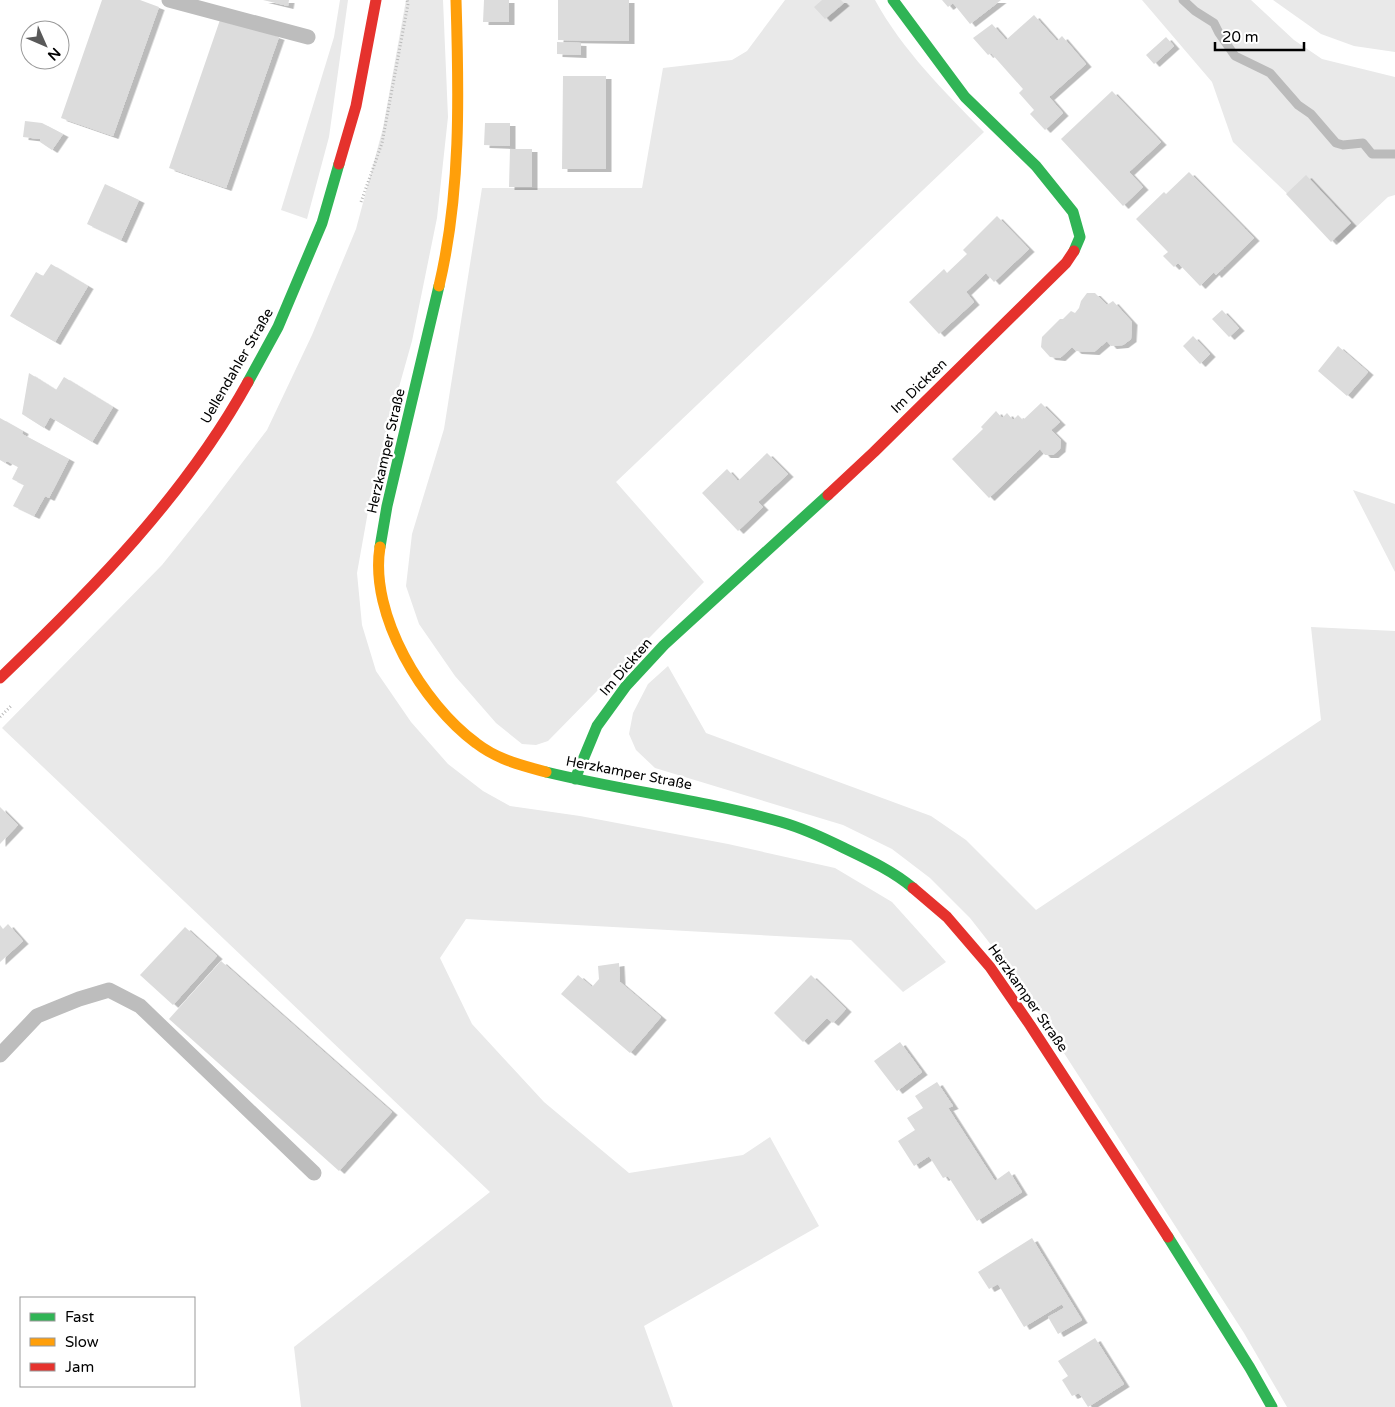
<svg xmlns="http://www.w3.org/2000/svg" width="1395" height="1407" font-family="'Varela Round',sans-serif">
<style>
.green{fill:#e9e9e9}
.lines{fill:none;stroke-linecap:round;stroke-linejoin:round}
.stream{stroke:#bbb;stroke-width:9}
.building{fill:#dcdcdc;filter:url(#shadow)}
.path{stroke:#b8b8b8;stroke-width:3;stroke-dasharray:1 2.5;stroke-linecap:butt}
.lane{stroke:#bdbdbd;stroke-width:15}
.fast{stroke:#30b455;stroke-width:11}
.slow{stroke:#ff9f0a;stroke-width:11}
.jam{stroke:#e5322d;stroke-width:11}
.labels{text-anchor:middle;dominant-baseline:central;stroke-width:5;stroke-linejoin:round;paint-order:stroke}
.street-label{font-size:14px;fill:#000;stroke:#fff}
</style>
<defs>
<filter id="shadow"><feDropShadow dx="5.5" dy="3" stdDeviation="0" flood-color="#0004"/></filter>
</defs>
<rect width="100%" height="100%" fill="#fff"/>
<path class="green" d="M340,0H348L329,137L307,219L281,210L334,37Z
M406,0H443L448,117L437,218L412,341L390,419L369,506L357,573L362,625L376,671L411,722L448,764L483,791L510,806L580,816L728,844L835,868L892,902L946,962L903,992L851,940L466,919L440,958L472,1024L544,1102L629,1173L743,1155L770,1137L819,1226L644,1326L673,1407H301L294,1347L490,1192L2,728L162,565L207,509L267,430L312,335L356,229L383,128Z
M785,0H875C903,51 944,91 984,132L616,482L704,582L548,741L536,745L522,744L496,723L455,676L419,624L406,586L412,534L444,429L482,188H642L663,68L732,60L747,51Z
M1142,0H1251L1294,40L1322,59L1395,77V195L1388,197L1339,243L1233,142L1212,82Z
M1273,0H1395V52L1354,46L1321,34Z
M1353,490L1395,504V572Z
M1311,627L1395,631V1407H1287L1244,1333L1010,969L970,918L930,878L892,849L843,825L655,768L636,750L629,734L633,713L648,684L668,666L706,733L931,816L966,840L1036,910L1321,720Z"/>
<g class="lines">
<path class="stream" d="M1183,0L1195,11L1214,23L1219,33L1235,56L1270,73L1298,105L1311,114L1336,143L1343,145L1363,143L1372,154H1395"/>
</g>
<path class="building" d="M102,0H140L159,7L113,136L61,118Z
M263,0H289L288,6Z
M484,0H509V22H483Z
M558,0H629V41L558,40Z
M822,0H841L844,3L825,19L814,7Z
M942,0H1001L970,24L953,3L948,7Z
M1034,15L1057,41L1062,36L1086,64L1049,97L1063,113L1045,130L1030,114L1034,110L1019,93L1023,89L991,53L988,55L973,38L992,24L1006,40Z
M221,17L279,37L226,188L169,168Z
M1166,37L1174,46L1154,64L1146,55Z
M557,42L581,43V55L557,54Z
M563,76H606V169H562Z
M1112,91L1161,142L1129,172L1143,187L1123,206L1061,139Z
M25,121L42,123L63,134L52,150L40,142V139L23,137Z
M485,123H510V146L484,145Z
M510,149H532V187H509Z
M1189,172L1254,238L1216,275L1214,272L1200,286L1178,263L1174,267L1163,256L1168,252L1136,219L1164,192L1166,194Z
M1306,175L1351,223L1331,242L1286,194Z
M105,184L139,200L121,240L87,224Z
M997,216L1029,249L994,282L986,273L966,292L974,302L939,334L909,302L944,269L947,273L967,254L963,250Z
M51,264L88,286L55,342L10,316L36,272L43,276Z
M1087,293H1095L1107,305L1113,301L1132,322L1131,339L1123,345L1111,346L1107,341L1094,352L1076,351L1072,347L1060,358L1050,357L1041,347L1042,337L1060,319H1063L1071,311L1075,313L1079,308L1081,301Z
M1222,310L1239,328L1229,337L1212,319Z
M1193,336L1210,354L1200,364L1183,346Z
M1338,346L1368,372L1347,396L1318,371Z
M29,373L56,390L64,377L113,407L92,442L50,417L44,428L22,414Z
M1041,403L1060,422L1051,430L1061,440L1060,449L1053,455H1045L1040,449L989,498L952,459L983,429L981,427L996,411L1002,418L1007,413L1013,420L1018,415L1023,420Z
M0,418L23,431L22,434L69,459L49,498L45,496L34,516L13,506L24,485L12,479L18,467L7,461L5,463L0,460Z
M767,453L788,474L758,502L763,507L738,531L702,493L727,469L738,481Z
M0,807L18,825L0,844Z
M8,924L23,941L0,962V925L3,929Z
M185,927L217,956L173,1005L140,975Z
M221,961L392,1112L339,1171L169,1019Z
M619,963L620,982L661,1017L630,1053L561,994L578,975L592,987L599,979L598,966Z
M811,975L846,1009L833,1023L827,1018L803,1042L774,1013Z
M900,1042L922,1072L897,1091L874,1061Z
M937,1082L953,1106L948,1108L995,1181L1009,1171L1022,1192L977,1221L948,1176L943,1178L929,1156L914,1166L898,1141L915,1130L907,1118L923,1108L915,1096Z
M1032,1238L1082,1320L1058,1334L1048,1317L1064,1308L1062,1304L1024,1327L998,1284L989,1289L978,1272Z
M1095,1338L1124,1384L1088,1407L1079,1393L1072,1396L1062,1380L1068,1376L1058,1361Z"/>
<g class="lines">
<path class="path" d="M361,202L382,143L408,4L407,0
M0,717L12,705"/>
<path class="lane" d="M169,0L308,37
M0,1055L37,1016L79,999L109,990L140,1006L314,1173"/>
<path class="fast" d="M893,0L965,97L1036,166L1073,212L1080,237L1074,251
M248,382L278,327L322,223L339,164
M380,547L387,506L439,286
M546,772C624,791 704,800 781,822C802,828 824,838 844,848C867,859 893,871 913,888
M575,779L597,726L626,686L664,645L828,495
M1168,1237L1250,1368L1272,1407"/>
<path class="slow" d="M439,286C461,193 459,95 456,0
M380,547C369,615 423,704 476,743C498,760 521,765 546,772"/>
<path class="jam" d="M339,164L356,106L376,0
M828,495L874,452L1066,263L1074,251
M0,678C93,589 185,496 248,382
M913,888L947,917L990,967L1030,1025L1168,1237"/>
</g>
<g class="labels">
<g class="street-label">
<text transform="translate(237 366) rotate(-60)">Uellendahler Straße</text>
<text transform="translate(919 386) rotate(-44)">Im Dickten</text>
<text transform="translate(386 451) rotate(-77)">Herzkamper Straße</text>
<text transform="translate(626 667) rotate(-49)">Im Dickten</text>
<text transform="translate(629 773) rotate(11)">Herzkamper Straße</text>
<text transform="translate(1028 998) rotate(55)">Herzkamper Straße</text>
</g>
</g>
<rect x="20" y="1297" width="175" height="90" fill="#ffffff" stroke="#999999"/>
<rect x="30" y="1313" width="25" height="8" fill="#30b455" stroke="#999999"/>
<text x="65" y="1322" font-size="15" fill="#000000">Fast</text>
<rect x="30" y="1338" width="25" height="8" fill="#ff9f0a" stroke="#999999"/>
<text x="65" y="1347" font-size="15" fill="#000000">Slow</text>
<rect x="30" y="1363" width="25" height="8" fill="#e5322d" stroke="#999999"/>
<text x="65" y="1372" font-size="15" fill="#000000">Jam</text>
<g transform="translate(45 45) rotate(135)"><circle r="24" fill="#ffffff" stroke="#999999"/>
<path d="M0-4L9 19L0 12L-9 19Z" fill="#595959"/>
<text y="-8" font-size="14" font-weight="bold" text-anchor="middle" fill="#000000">N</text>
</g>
<path d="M1215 42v8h89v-8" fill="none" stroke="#000000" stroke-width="2.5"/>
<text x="1222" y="42" font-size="15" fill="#000000" stroke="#ffffff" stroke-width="4" paint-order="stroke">20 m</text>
</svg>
